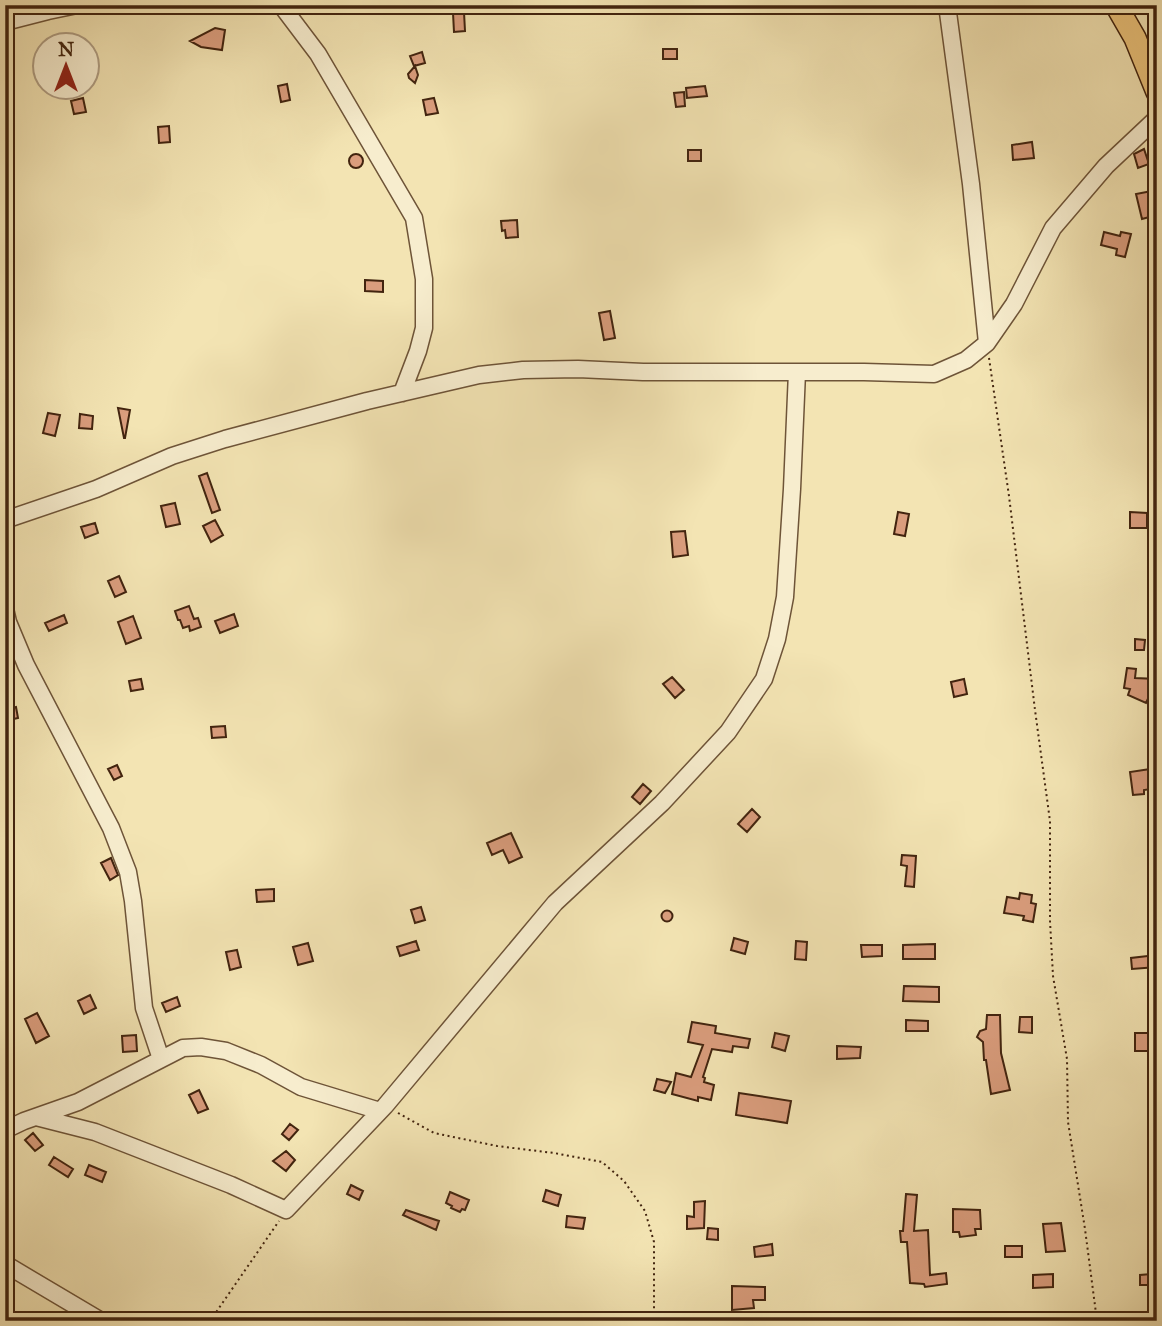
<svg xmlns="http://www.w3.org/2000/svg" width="1162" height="1326" font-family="'IM FELL Great Primer',serif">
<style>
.building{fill:#da9d7d;stroke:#42240f;stroke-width:2}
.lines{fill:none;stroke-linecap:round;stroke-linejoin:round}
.minor-casing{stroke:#6e5438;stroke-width:19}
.major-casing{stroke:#42240f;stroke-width:24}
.path{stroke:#42240f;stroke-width:2;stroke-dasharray:2 3.5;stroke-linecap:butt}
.minor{stroke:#f7edce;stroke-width:16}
.major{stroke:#eac27a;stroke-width:21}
</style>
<rect width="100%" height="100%" fill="#f3e4b3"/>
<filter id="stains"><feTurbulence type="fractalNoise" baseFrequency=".00286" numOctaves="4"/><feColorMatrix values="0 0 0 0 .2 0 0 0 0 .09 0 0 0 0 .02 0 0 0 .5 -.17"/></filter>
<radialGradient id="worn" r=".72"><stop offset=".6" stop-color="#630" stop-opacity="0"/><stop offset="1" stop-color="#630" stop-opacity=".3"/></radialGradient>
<path class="building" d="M464,12L465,31L454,32L453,13Z
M215,28L225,30L222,50L201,47L190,41Z
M663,49H677V59H663Z
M422,52L425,63L414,66L410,56Z
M415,66L418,75L415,83L409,78L408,74Z
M287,84L290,100L281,102L278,86Z
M705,86L707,96L687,98L686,88Z
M684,92L685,106L676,107L674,93Z
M83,98L86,112L74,114L71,101Z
M434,98L438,113L426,115L423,100Z
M169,126L170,142L159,143L158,127Z
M1032,142L1034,158L1013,160L1012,145Z
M1144,149L1149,164L1138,168L1134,154Z
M688,150H701V161H688Z
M349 161a7 7 0 1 1 14 0a7 7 0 1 1-14 0Z
M1157,190V215L1142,219L1136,194Z
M517,220L518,237L506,238L505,230L502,231L501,221Z
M1104,232L1120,236L1121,232L1131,234L1125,257L1116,255L1117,249L1101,245Z
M365,280L383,281V292L365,291Z
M610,311L615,338L604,340L599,313Z
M118,408L130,410L125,438H124Z
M48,413L60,415L55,436L43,433Z
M80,414L93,416L92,429L79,428Z
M207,473L220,510L212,513L199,476Z
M175,503L180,524L166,527L161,506Z
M898,512L909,514L905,536L894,534Z
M1130,512L1147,513V528H1130Z
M215,520L223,535L211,542L203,526Z
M95,523L98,533L85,538L81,527Z
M685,531L688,555L673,557L671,532Z
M119,576L126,592L115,597L108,581Z
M189,606L194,619L198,618L201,627L190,631L189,626L183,628L180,620H178L175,611Z
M234,614L238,626L220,633L215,621Z
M64,615L67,623L49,631L45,623Z
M133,616L141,638L126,644L118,622Z
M1135,639L1145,640L1144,650H1135Z
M1127,668L1136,669L1135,678L1157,679L1146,703L1128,695L1130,689L1124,688Z
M672,677L684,690L675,698L663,684Z
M141,679L143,689L131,691L129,681Z
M964,679L967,694L954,697L951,682Z
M16,707L18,718L5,721V710Z
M225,726L226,737L212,738L211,727Z
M117,765L122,776L114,780L108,769Z
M1157,768V788L1144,790V794L1133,795L1130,772Z
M643,784L651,791L640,804L632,797Z
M752,809L760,817L747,832L738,824Z
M511,833L522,857L509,863L503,850L492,855L487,843Z
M902,855L916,856L914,887L905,886L907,866L901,865Z
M111,858L118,875L110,880L101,863Z
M274,889V901L257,902L256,890Z
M1020,893L1032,895L1031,903L1036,904L1033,922L1023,920L1024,916L1004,913L1007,897L1019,899Z
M421,907L425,920L415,923L411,910Z
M661.5 916a5.5 5.5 0 1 1 11 0a5.5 5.5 0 1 1-11 0Z
M734,938L748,942L745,954L731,950Z
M416,941L419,950L400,956L397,947Z
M796,941L807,942L806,960L795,959Z
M308,943L313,961L298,965L293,947Z
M935,944V959H903V945Z
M861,945H882V956L862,957Z
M237,950L241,967L230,970L226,952Z
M1156,955L1157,967L1132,969L1131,958Z
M904,986L939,987V1002L903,1001Z
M90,995L96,1008L84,1014L78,1001Z
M177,997L180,1006L166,1012L162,1003Z
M37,1013L49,1036L36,1043L25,1019Z
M987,1015H1000L1001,1053L1010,1090L991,1094L986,1060H984L983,1042L977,1037L980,1031L986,1029Z
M1020,1017H1032V1033L1019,1032Z
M906,1020L928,1021V1031H906Z
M692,1022L716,1026L715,1033L750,1039L748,1048L733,1046L732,1052L712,1049L703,1077L705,1078L704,1082L714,1085L711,1100L698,1097V1101L672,1094L676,1073L691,1077L703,1045L688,1042Z
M775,1033L789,1036L785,1051L772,1047Z
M1135,1033H1156L1157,1051H1135Z
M136,1035L137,1051L123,1052L122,1036Z
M837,1046L861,1047L860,1058L837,1059Z
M657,1079L671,1082L665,1093L654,1090Z
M199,1090L208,1109L198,1113L189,1095Z
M739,1093L791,1101L787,1123L736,1115Z
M290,1124L298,1130L289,1140L282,1134Z
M33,1133L43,1145L35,1151L25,1140Z
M286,1151L295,1160L286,1171L273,1161Z
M54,1157L73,1169L68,1177L49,1165Z
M89,1165L106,1172L102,1182L85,1175Z
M351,1185L363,1191L359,1200L347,1194Z
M546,1190L561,1195L558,1206L543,1201Z
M450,1192L469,1200L465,1210L462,1209L460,1212L451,1208L452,1206L446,1203Z
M906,1194L917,1195L914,1231L928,1230L930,1275L946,1273L947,1284L925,1287L924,1284L910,1283L907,1242H901L900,1231H903Z
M705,1201L704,1228L687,1229V1216L694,1217V1202Z
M953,1209L980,1210L981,1229H975L976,1235L960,1237L959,1232H953Z
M406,1210L439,1221L436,1230L403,1215Z
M567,1216L585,1218L583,1229L566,1227Z
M1061,1223L1065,1251L1046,1252L1043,1224Z
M708,1228L718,1229V1240L707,1239Z
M772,1244L773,1255L755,1257L754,1247Z
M1005,1246H1022V1257H1005Z
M1053,1274V1287L1033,1288V1275Z
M1151,1274V1285H1140V1275Z
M732,1286L765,1287V1300H753L754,1308L732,1310Z"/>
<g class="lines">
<defs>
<path id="minor" d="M281,5L318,54L414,218L424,279V328L418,351L402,393
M947,5L971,184L987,343
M5,22L48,11L77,5
M5,520L96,489L172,456L225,439L367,401L479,375L523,370L578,369L643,372H864L934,374L966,360L987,343L1014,304L1053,228L1106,166L1157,118
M5,609L8,622L26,665L111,828L128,872L133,901L144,1008L161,1059
M36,1117L95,1132L231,1185L286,1210L385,1106L555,903L662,803L728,732L764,679L777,639L785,597L792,489L797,372
M5,1130L24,1121L78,1102L183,1048L201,1047L226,1051L261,1065L301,1087L380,1111
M5,1264L101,1321"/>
<path id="major" d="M1116,5L1135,38L1157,92"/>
</defs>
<use href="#minor" class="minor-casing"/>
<use href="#major" class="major-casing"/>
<path class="path" d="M989,358L1009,496L1035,710L1050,821V921L1053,976L1067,1059L1068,1122L1085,1229L1097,1321
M398,1113L434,1133L497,1146L554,1153L602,1162L624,1181L645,1211L654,1242V1321
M210,1321L279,1221"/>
<use href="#minor" class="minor"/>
<use href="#major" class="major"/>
</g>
<rect width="1162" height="1326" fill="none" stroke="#f3e4b3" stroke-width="28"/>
<rect x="7" y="7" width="1148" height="1312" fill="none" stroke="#42240f" stroke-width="3.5"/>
<rect x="14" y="14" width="1134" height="1298" fill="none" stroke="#42240f" stroke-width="2"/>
<g transform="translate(66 66)"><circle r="33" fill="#f7edce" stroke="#af9d82" stroke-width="2"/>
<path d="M0-5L12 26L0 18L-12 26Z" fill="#8f2418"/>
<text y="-10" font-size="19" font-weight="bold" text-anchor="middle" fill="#42240f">N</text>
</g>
<rect width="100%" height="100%" filter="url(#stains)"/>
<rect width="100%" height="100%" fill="url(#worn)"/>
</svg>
